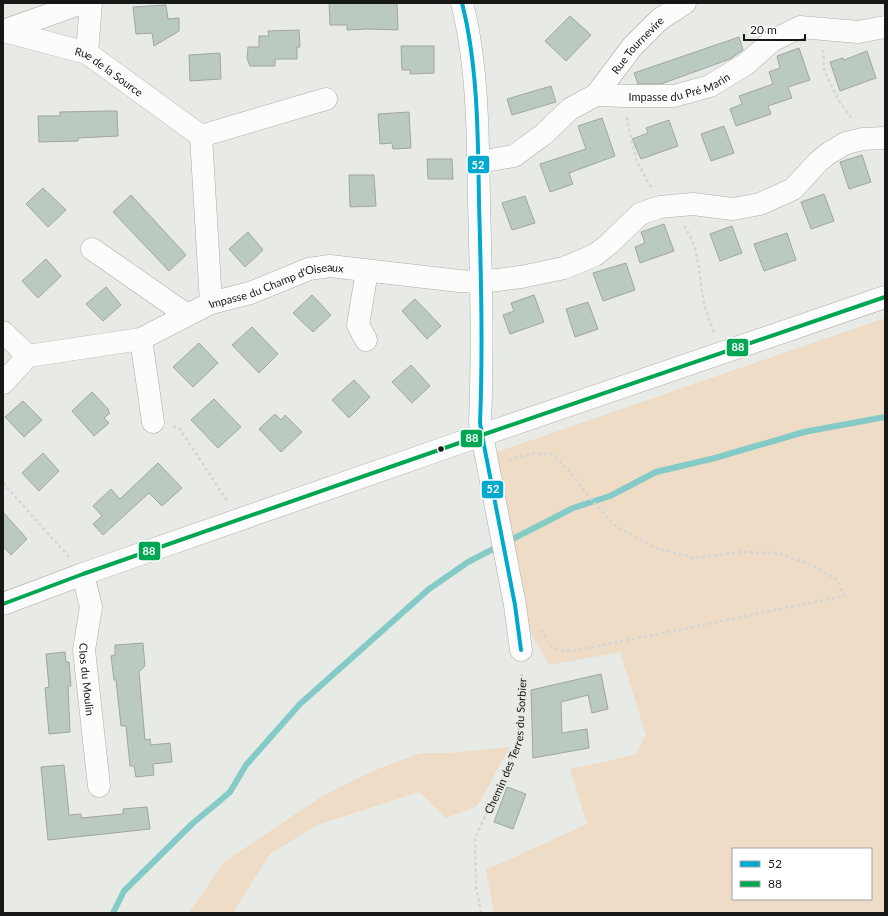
<svg xmlns="http://www.w3.org/2000/svg" width="888" height="916" font-family="Lato,sans-serif">
<style>
.green{fill:#eedcc6;fill-rule:evenodd}
.lines{fill:none;stroke-linecap:round;stroke-linejoin:round}
.stream{stroke:#84cac7;stroke-width:6}
.building{fill:#bacac1;stroke:#a2a5a1}
.minor-casing{stroke:#abadaa;stroke-width:23}
.major-casing{stroke:#abadaa;stroke-width:23}
.path{stroke:#d4d5d4;stroke-width:2.5;stroke-dasharray:3 3;stroke-linecap:butt}
.minor{stroke:#fbfcfb;stroke-width:22}
.major{stroke:#fbfcfb;stroke-width:22}
.bus-1-casing{stroke:#fff;stroke-width:7}
.bus-2-casing{stroke:#fff;stroke-width:7}
.bus-1{stroke:#00a9ce;stroke-width:4}
.bus-2{stroke:#00a651;stroke-width:4}
.bus-dot{fill:#161815;stroke:#fff;stroke-width:1.5}
.labels{text-anchor:middle;dominant-baseline:central;stroke-width:4;stroke-linejoin:round;paint-order:stroke}
.street-label{font-size:11px;fill:#161815;stroke:#fff}
.line-badge{stroke:#fff;stroke-width:1.5}
.badge-label{font-size:11px;text-anchor:middle;font-weight:bold;fill:#fff}
</style>
<rect width="100%" height="100%" fill="#e7eae5"/>
<path class="green" d="M885,318V913H494L486,870L587,824L570,769L635,755L646,735L620,652L549,665L530,631L518,595L502,508L497,452ZM733,849H871V899H733Z
M510,747L477,806L446,818L419,792L317,825L270,854L233,913H189L224,862L324,795L375,770L421,753H449Z"/>
<g class="lines">
<path class="stream" d="M113,913L124,891L193,823L216,804L230,792L246,765L300,704L429,589L468,562L573,508L610,496L656,472L715,458L804,432L885,417"/>
</g>
<path class="building" d="M329,3H397L398,30L368,29L347,30V25H330Z
M166,5L168,19L179,18V31L154,46L152,33L136,34L133,7Z
M570,16L591,35L566,61L545,41Z
M299,30L300,47H297V59H275V66H250L247,58L248,47H259V36H269L268,31Z
M739,37L743,50L730,59L661,84H638L634,73Z
M401,46H434V73L410,74V70H402Z
M799,48L810,80L788,87L792,98L768,106L771,114L736,126L730,109L742,104L739,96L773,84L769,72L780,68L777,56Z
M867,51L876,78L840,91L830,62L843,58L844,60Z
M220,53L221,79L190,81L189,55Z
M551,86L556,102L512,115L507,99Z
M107,111H117L118,136L78,138V141L39,142L38,116H60V112Z
M409,112L411,148L393,149L392,143L380,144L378,114Z
M602,118L615,156L569,173L573,184L550,192L540,164L586,149L578,126Z
M669,120L678,146L641,159L632,139L648,133L646,128Z
M724,126L734,153L711,161L701,134Z
M862,155L871,182L849,189L840,162Z
M427,159H452L453,179H428Z
M349,175H374L376,206L350,207Z
M43,188L66,210L48,227L26,204Z
M824,194L834,221L811,229L801,202Z
M131,195L186,255L169,271L113,212Z
M525,196L535,223L512,230L502,203Z
M664,224L674,251L640,263L635,247L645,243L641,232Z
M732,226L742,253L720,261L710,234Z
M248,232L263,250L245,267L229,249Z
M787,233L796,260L764,271L754,244Z
M46,259L61,276L38,298L22,281Z
M626,263L635,290L603,301L593,273Z
M106,287L121,305L103,321L86,304Z
M312,295L331,315L313,332L293,313Z
M534,295L544,322L510,334L503,315L514,311L511,303Z
M415,299L441,326L427,339L402,311Z
M588,302L598,329L575,337L566,309Z
M252,327L278,354L259,373L232,345Z
M199,343L218,363L193,387L173,367Z
M411,365L430,386L412,403L392,382Z
M354,380L370,397L349,418L332,400Z
M92,392L109,410L108,411L110,413L104,418L109,423L94,436L72,411Z
M214,399L241,427L218,448L191,420Z
M23,401L42,420L24,437L5,417Z
M275,414L281,420L285,415L302,432L281,452L259,429Z
M43,453L59,471L39,491L22,473Z
M158,463L182,488L162,506L149,493L103,535L93,524L102,516L93,506L111,489L120,499Z
M3,512L27,539L11,555L3,546Z
M143,643L145,666L139,672L145,740L150,739L151,745L170,743L172,762L153,764L154,775L136,777L134,766H130L126,726H121L116,680H114L111,656L115,655V645Z
M65,652L66,662H69L71,686H68L70,732L49,734L45,688L49,687L46,654Z
M601,674L608,709L592,713L588,695L561,702L562,733L587,729L589,748L533,758L531,690Z
M64,765L69,815L81,814V818L123,814V809L147,807L150,829L48,840L41,767Z
M507,787L526,794L513,829L494,822Z"/>
<g class="lines">
<defs>
<g id="minor">
<path d="M462,3C478,66 478,137 479,202C481,275 483,349 480,423L482,435L515,605L521,650"/>
<path d="M3,31L82,3"/>
<path id="s2" d="M4,31L87,53L201,136L326,99"/>
<path d="M87,53L91,3"/>
<path id="s3" d="M596,95L632,47L660,19L685,3"/>
<path d="M201,136L211,303"/>
<path id="s4" d="M479,162L514,156L544,134L570,109L596,95L625,96H674L710,86L746,64L772,41L800,27L858,32L885,27"/>
<path d="M92,249L187,315"/>
<path d="M3,332L28,356"/>
<path d="M141,339L153,422"/>
<path d="M366,340L358,325L367,271"/>
<path id="s5" d="M3,383L28,356L141,339L211,303L250,293L309,269L330,266L459,281L481,282L521,277L564,268L595,255L610,243L640,214L660,207L693,204L733,209L760,204L793,189L818,162L829,153L846,143L863,139L885,138"/>
<path id="s6" d="M83,574L91,607L84,650L99,786"/>
</g>
<path id="major" d="M3,604L83,574L482,435L885,297"/>
</defs>
<use href="#minor" class="minor-casing"/>
<use href="#major" class="major-casing"/>
<g class="path">
<path d="M823,50L824,70L839,101L853,120"/>
<path d="M627,117L628,125L637,162L652,189"/>
<path d="M684,226C701,249 698,277 704,303C707,314 710,323 715,333"/>
<path d="M173,426L179,428L228,502"/>
<path d="M509,460L533,453L552,454L569,471L596,505L614,525L653,547L694,558L740,552L778,553L816,567L837,580L844,596L579,650L561,651L552,647L540,629"/>
<path d="M3,483L69,557"/>
<path id="s1" d="M481,913L476,886L475,838L501,782L518,741L522,670"/>
</g>
<use href="#minor" class="minor"/>
<use href="#major" class="major"/>
<defs>
<path id="bus-1" d="M462,3C478,66 478,137 479,202C481,275 483,349 480,423L482,435L515,605L521,650"/>
<path id="bus-2" d="M3,604L83,574L482,435L885,297"/>
</defs>
<use href="#bus-1" class="bus-1-casing"/>
<use href="#bus-2" class="bus-2-casing"/>
<use href="#bus-1" class="bus-1"/>
<use href="#bus-2" class="bus-2"/>
</g>
<circle class="bus-dot" cx="441" cy="449" r="3.5"/>
<g class="labels">
<g class="street-label">
<text stroke="none"><textPath href="#s3" startOffset="65">Rue Tournevire</textPath></text>
<text stroke="none"><textPath href="#s2" startOffset="114">Rue de la Source</textPath></text>
<text stroke="none"><textPath href="#s4" startOffset="223">Impasse du Pré Marin</textPath></text>
<text stroke="none"><textPath href="#s5" startOffset="298">Impasse du Champ d'Oiseaux</textPath></text>
<text stroke="none"><textPath href="#s6" startOffset="107">Clos du Moulin</textPath></text>
<text stroke="none"><textPath href="#s1" startOffset="174">Chemin des Terres du Sorbier</textPath></text>
</g>
</g>
<g class="line-badge">
<rect x="467" y="155" width="23" height="19" rx="4" fill="#00a9ce"/>
<rect x="726" y="338" width="23" height="19" rx="4" fill="#00a651"/>
<rect x="460" y="429" width="23" height="19" rx="4" fill="#00a651"/>
<rect x="481" y="480" width="23" height="19" rx="4" fill="#00a9ce"/>
<rect x="138" y="541" width="23" height="20" rx="4" fill="#00a651"/>
</g>
<g class="badge-label">
<text x="478" y="169">52</text>
<text x="738" y="351">88</text>
<text x="472" y="442">88</text>
<text x="493" y="493">52</text>
<text x="149" y="555">88</text>
</g>
<rect width="888" height="916" fill="none" stroke="#161815" stroke-width="8"/>
<rect x="732" y="848" width="140" height="52" fill="#ffffff" stroke="#a2a3a1"/>
<rect x="740" y="861" width="20" height="6" fill="#00a9ce" stroke="#a2a3a1"/>
<text x="768" y="868" font-size="12" fill="#161815">52</text>
<rect x="740" y="881" width="20" height="6" fill="#00a651" stroke="#a2a3a1"/>
<text x="768" y="888" font-size="12" fill="#161815">88</text>
<path d="M744 34v6h61v-6" fill="none" stroke="#161815" stroke-width="2"/>
<text x="750" y="34" font-size="12" fill="#161815" stroke="#ffffff" stroke-width="3" paint-order="stroke">20 m</text>
</svg>
